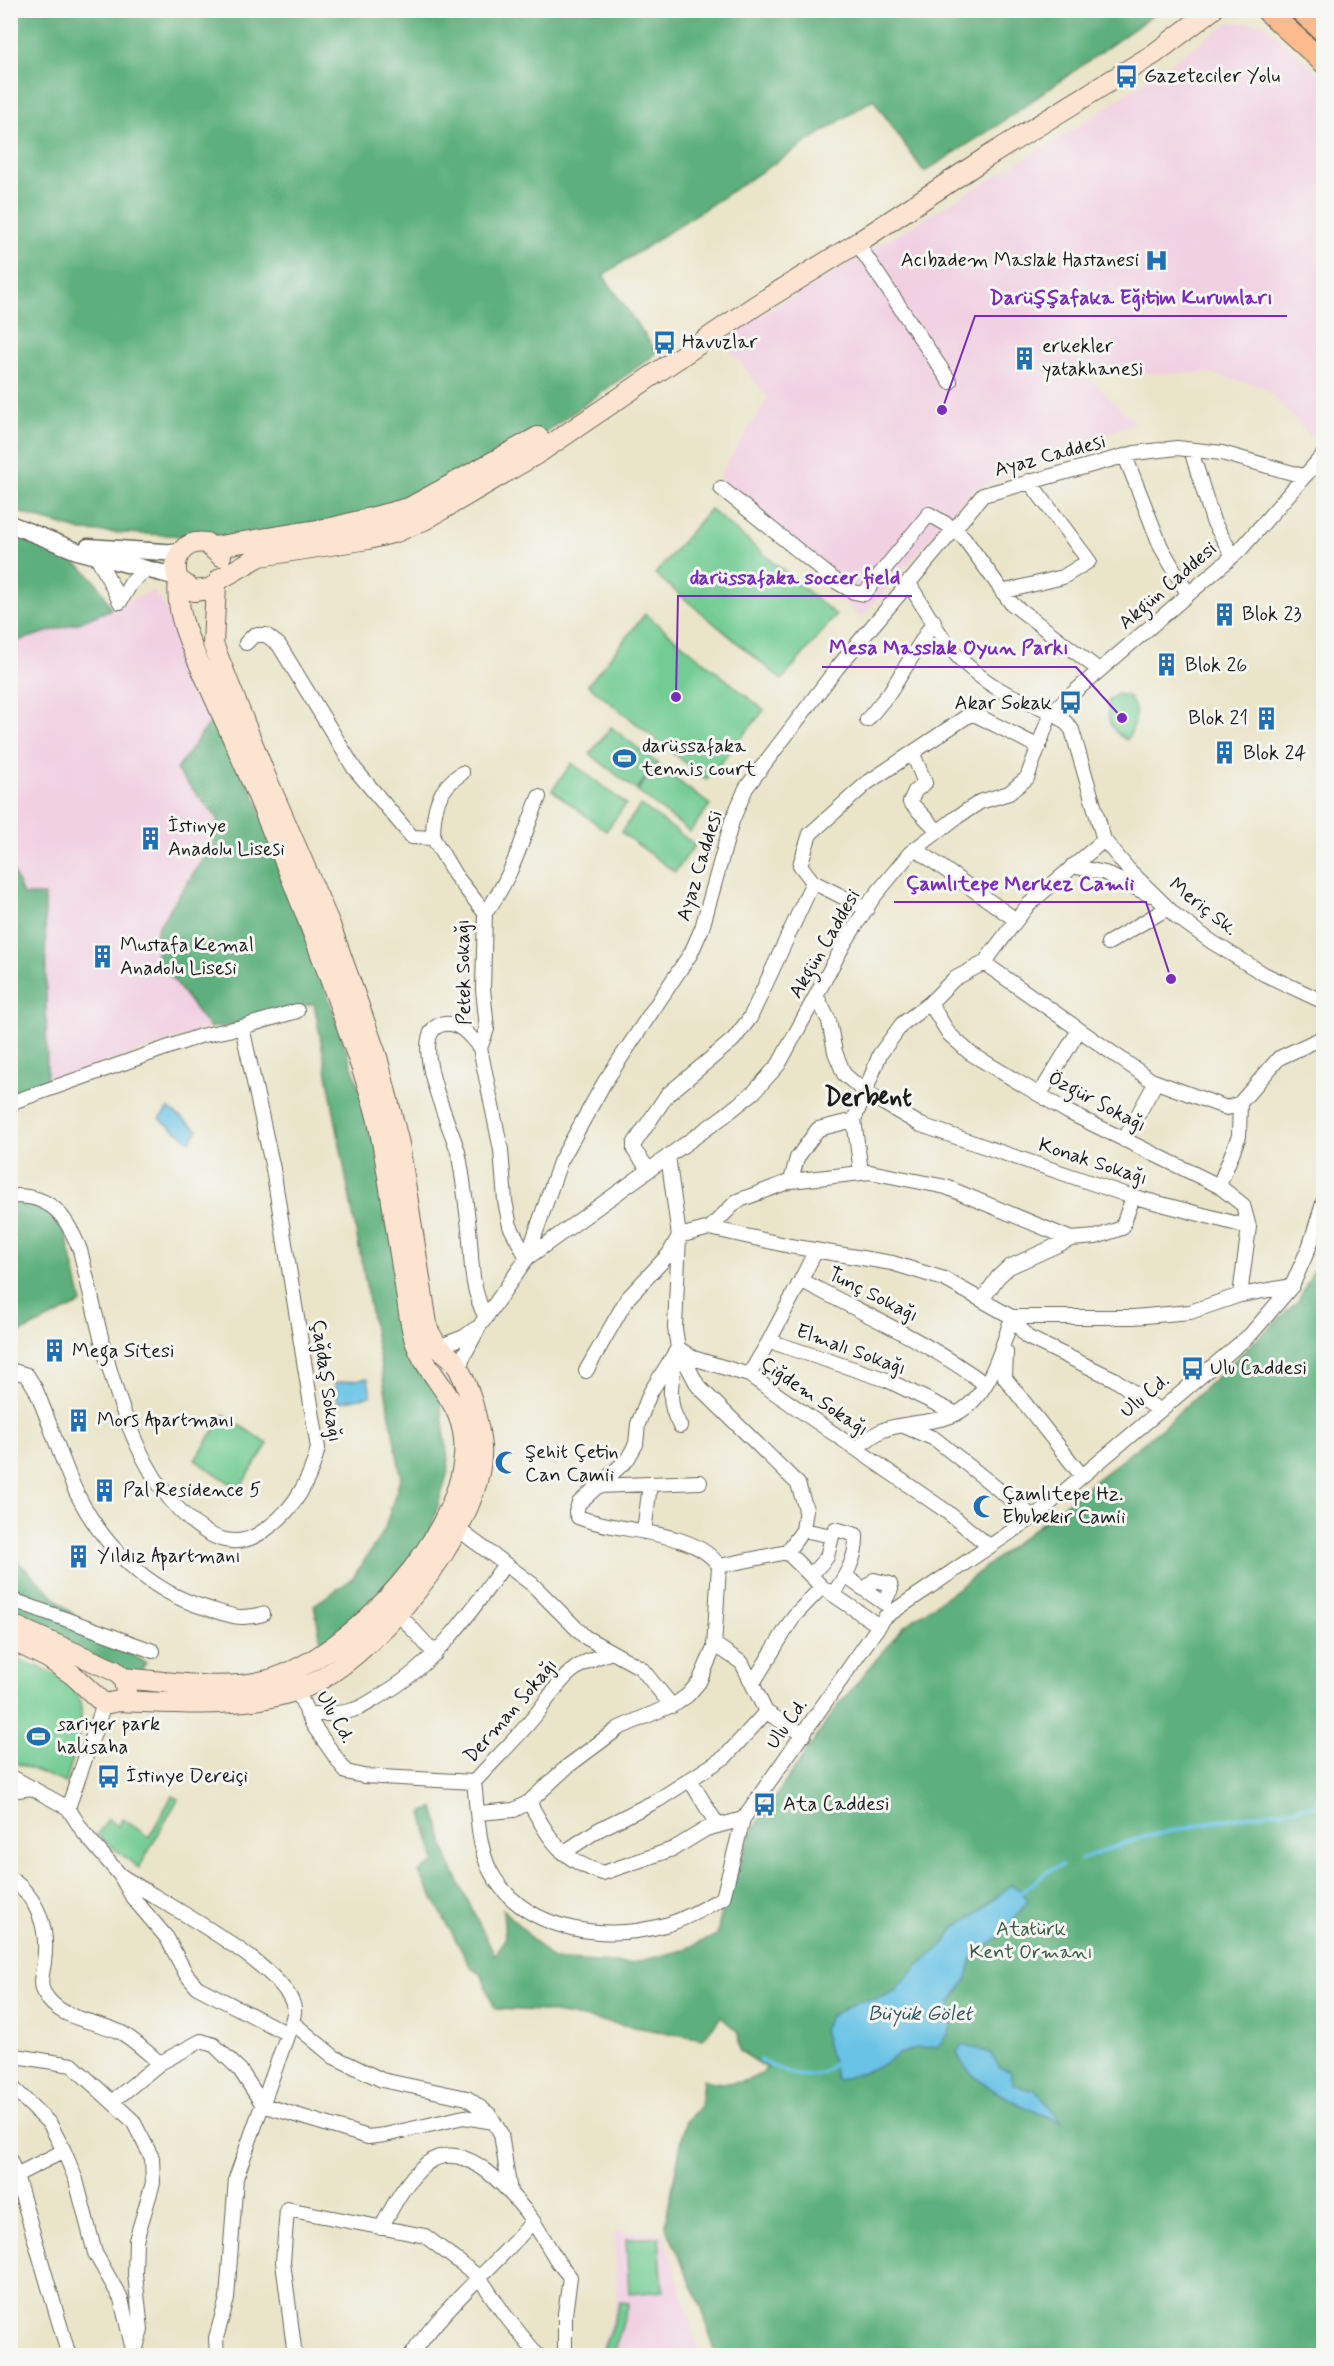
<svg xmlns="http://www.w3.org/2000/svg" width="1334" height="2366" font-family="Mynerve,sans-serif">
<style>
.built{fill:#f1d0e2}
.green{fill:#72cc93;stroke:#477458;stroke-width:1.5}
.forest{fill:#5db07d;stroke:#3c664c;stroke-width:1.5}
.water{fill:#68c3e6;stroke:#427081;stroke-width:1.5}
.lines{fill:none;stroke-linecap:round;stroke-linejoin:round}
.stream{stroke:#68c3e6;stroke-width:4}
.minor-casing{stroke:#646259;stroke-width:16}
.tertiary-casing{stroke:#646259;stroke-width:19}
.secondary-casing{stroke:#646259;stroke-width:22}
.primary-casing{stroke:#646259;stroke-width:23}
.minor{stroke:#fff;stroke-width:14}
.tertiary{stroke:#fff;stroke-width:16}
.secondary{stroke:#fde4d1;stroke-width:20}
.primary{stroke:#fbbb8d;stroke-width:21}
.labels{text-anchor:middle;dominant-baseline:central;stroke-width:6;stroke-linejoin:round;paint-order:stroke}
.poi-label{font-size:20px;fill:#1c1c1c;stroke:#f6f6f2;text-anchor:start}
.street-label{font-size:20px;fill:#1c1c1c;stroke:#f6f6f2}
.park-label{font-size:20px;fill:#3a5a46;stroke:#f6f6f2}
.water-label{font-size:21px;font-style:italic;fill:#375663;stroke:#f6f6f2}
.district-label{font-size:26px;font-weight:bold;fill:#1c1c1c;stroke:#f6f6f2}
.leader{fill:none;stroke:#7b2cbf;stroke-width:2}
.callout-dot{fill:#7b2cbf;stroke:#f6f6f2;stroke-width:2}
.callout-label{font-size:21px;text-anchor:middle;font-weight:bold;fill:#7b2cbf;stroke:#f6f6f2;stroke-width:6;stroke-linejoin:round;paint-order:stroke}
</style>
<rect width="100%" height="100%" fill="#f6f6f2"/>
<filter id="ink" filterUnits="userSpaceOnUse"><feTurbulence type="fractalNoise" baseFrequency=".0167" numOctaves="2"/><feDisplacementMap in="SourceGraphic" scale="12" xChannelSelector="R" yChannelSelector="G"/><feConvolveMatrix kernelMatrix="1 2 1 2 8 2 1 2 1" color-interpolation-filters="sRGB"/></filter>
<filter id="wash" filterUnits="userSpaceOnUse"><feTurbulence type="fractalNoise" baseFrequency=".008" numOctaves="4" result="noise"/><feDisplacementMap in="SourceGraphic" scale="24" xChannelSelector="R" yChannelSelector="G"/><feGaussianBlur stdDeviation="1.35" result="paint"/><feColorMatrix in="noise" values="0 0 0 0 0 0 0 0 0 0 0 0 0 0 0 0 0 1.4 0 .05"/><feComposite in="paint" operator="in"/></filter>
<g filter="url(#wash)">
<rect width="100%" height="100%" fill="#eae5c9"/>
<path class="built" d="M1230,22L1263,23L1323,78L1324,434L1316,442L1265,388L1209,373L1114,374L1079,368L1135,422L971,491L861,618L718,478L768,398L721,339L1080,126Z
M154,590L181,632L215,715L176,770L218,819L212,845L158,927L155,938L158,960L210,1028L47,1083L45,895H23L11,864V812L18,772L11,757V643L80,622Z
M614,2232L664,2233L700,2355L598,2356L617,2302Z"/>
<path class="green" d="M710,509L836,615L782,680L655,574Z
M645,614L764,710L707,780L588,685Z
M1117,694L1128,696C1140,711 1136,724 1127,740C1110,731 1105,718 1109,700Z
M611,727L657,763L636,790L590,754Z
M572,763L626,804L606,831L552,790Z
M657,765L710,805L690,832L637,791Z
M641,805L695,845L675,872L621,832Z
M224,1415L268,1444L239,1489L195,1460Z
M10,1657C26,1663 55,1671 67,1681C96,1705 73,1753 66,1783L11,1761Z
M172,1796L178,1799L139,1868L97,1835L108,1819L118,1826L123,1819L149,1837Z
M659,2237L663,2291L629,2294L626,2239Z
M620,2302L629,2303L613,2355H601Z"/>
<path class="forest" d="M10,11H1159L995,127L924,172L873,99L603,275L657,353L533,441L409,508L228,538L82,531L11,510Z
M11,535C56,554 91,559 111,609L81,622L11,643Z
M215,715L270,828L369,1116L440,1401L449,1468L427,1543L323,1652L314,1605L352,1579L384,1531L401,1476L314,1003L243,1024L210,1028L158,960L155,938L158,927L212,845L218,819L176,770Z
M10,864L23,895H45L47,1083L10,1097Z
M11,1199L43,1208L65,1230L82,1303L11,1337Z
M1323,1251V2355H716L702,2308L665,2225L685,2123L700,2106L703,2080C726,2085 750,2085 767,2068L740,2051L738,2032L721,2017L703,2039L543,2011L495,2009L481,1974L471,1968L419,1872L435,1862L422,1813L434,1807L448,1860L495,1956L505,1939L503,1909L552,1959L628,1964L680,1951L717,1935L722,1908L753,1829L835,1710L903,1627L965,1583L1162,1428L1298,1301Z
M10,1554L85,1626L146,1663L137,1676L11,1622Z"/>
<path class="water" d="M168,1108L198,1130L190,1141L160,1119Z
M368,1378L371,1396L338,1402L335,1383Z
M1011,1885L1022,1891L1028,1901L1002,1934L972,1958L966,1981L951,2001C956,2022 952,2032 937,2047L918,2048L899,2054L880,2066L837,2081L823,2030L829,2017L859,2001L878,1999L895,1991L920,1964L943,1946L955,1927L975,1915Z
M963,2044L990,2053L1000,2068L1010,2071L1014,2084L1029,2090L1034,2088L1062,2122C1033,2112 964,2083 957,2051Z"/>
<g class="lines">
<path class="stream" d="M1081,1859L1140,1838L1216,1821L1324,1804
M1018,1895L1050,1870L1062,1865
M760,2060C785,2073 815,2087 836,2061"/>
</g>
</g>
<g filter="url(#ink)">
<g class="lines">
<defs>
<path id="minor" d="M857,243L950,382
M1191,450L1213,521L1233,556
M1125,456L1161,547L1188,594
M721,488L837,582L854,592L864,594L929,514L953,528L964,538L1011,603L1099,670
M97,556L120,602L131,583L145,570
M908,582C926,610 944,647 970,668C980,677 993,686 1004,692C1026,704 1057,708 1072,730L1104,840L1128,869L1176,916L1212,942L1264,974L1324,1002
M1002,592L1063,577L1089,561L1029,481
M246,643L254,635H266L279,645L354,768L412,837L433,838L455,875L485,913L483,989L487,1029L480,1048L501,1150L505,1201L510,1226L527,1258
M867,720L890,692L934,621
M913,754L925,783L915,791L910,802L938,831
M433,838C433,810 437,789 462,773
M916,849L1016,920
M1072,866L1105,873L1150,895
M867,909L813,882L800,865L810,834L867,783L972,713L1039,747
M485,913C512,879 523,836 539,797
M1108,943L1168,908
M984,963L1028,905L1104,840
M817,997L829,1021L835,1052L844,1074L866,1093L921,1125L1127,1195L1249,1227L1240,1295
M930,1003L949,1034L970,1053L1068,1112L1219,1186L1243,1205L1249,1227
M242,1027L297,1011
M480,1048C472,1038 460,1022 445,1024C402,1027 454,1134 458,1152C463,1174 465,1198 468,1220C473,1257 468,1283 486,1318
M1040,1094L1079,1030
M10,1103L200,1036L242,1027L273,1169L318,1448C309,1485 290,1516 257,1535C239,1545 222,1542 206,1532C125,1481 102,1337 80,1250C66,1215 51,1194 10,1196
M1124,1140L1156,1082
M668,1156L679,1236L675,1328L678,1348L693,1358L749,1375L946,1511L989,1546
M649,1170L634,1150V1144L667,1095L733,1040L750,1018L813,882
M861,1172L854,1120L880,1054L902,1024L930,1003L954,979L984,963L1151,1080L1227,1108L1240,1103L1279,1058L1324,1037
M791,1181L797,1158L818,1129L854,1120
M1219,1186L1239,1136L1240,1103
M710,1228L737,1201L791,1181L870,1172L946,1187L1071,1239
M527,1258L560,1162L604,1083L691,953L702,928L732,821L746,788L837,668L983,495L1135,453L1177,448L1222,453L1303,476
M801,1280L816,1250
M982,1300L998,1277L1009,1267L1071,1239L1096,1237L1122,1228L1133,1197
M1012,1317L1027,1337L1114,1379L1159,1410
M769,1341L801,1280C863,1314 927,1341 985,1384
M438,1347L464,1337L475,1329
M679,1350L698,1386L798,1484L806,1509L803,1530L787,1552
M1006,1352L1005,1378L1082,1476
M676,1356C671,1381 666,1403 680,1426
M10,1370L27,1375L35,1388C50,1422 61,1460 77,1494C104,1547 148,1591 206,1608C230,1615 239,1621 263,1614
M460,1371L462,1359L479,1327L527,1258L724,1116L754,1092L779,1064L844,944L873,898L910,853L957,817L980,802L1009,793L1027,778L1051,712L1240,550L1324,454
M586,1371L627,1299L669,1254L679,1236L710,1228L790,1246L892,1263L944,1279L1012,1317H1134L1190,1312L1240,1295L1292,1286
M749,1375L769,1341L887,1380L955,1413
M904,1426L935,1439L1033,1517
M856,1448C865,1442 874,1434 883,1430C904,1422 929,1424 951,1416C988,1402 1001,1351 1012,1317
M598,1486L700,1482
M459,1530L532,1584L585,1637L641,1668L672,1706
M803,1530L832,1536L827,1557L811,1575
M644,1532L650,1485
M832,1536L835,1529L856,1535C857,1558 846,1576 833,1594
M719,1566L787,1552L822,1587
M845,1576L884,1603L891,1589L890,1584L874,1580L865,1590
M10,1599L153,1651
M397,1612L435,1654
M714,1644L742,1663L766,1712
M753,1683L794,1616L822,1587L879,1626
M297,1690L313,1725L346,1772L363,1776L474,1782C478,1812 477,1853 495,1879C531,1933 608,1941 665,1925C685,1920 705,1907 723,1898L743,1819L885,1617L1036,1515L1251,1334L1292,1286L1310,1245L1324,1200
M307,1714C322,1714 338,1715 353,1710C362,1708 370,1702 378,1697C433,1667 469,1615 505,1564
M10,1776L68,1808L84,1833L120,1875L133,1898L167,1938L186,1974L197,1987L286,2033
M690,1780L718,1826
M474,1782C494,1760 516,1739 534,1717C561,1683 564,1667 609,1653
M10,1791L33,1788
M529,1802C550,1839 560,1860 603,1873L673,1849L706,1829L743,1819
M68,1808L104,1704
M479,1813L514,1810L529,1802L568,1766L619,1728L677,1703L688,1695L699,1682L714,1648L719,1566C695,1529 617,1533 578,1517L576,1512L579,1503L627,1460L636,1444L638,1424L650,1393L678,1348
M563,1853L598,1830L658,1800L725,1757L766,1712L804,1735
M120,1875C157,1900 287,1966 294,2008C295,2012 293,2018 292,2022L236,2178L227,2299L216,2338L217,2356
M10,1878C38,1898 49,1928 44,1962C43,1972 38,1984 44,1993C59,2020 94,2020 120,2032C134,2039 147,2053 160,2063L201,2041L214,2045L240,2070L263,2105L355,2133L368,2137L385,2135L464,2117L494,2122
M292,2022L334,2057L382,2080L467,2098L490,2115L501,2134L510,2192
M10,2055L72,2065L133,2121L152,2158L153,2183L136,2240L135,2274L141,2330L134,2355
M10,2085L50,2124L64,2151
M113,2101L160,2063
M10,2160L16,2175L64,2151L76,2180L95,2253L121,2299L134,2354
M10,2178L16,2175L69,2356
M533,2221L558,2262L570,2277L565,2314V2356
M381,2228C393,2206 406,2180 426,2164C465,2134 512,2193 533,2221C494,2268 445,2304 411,2356
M295,2356L283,2262L287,2209L425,2236L479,2277L504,2314L538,2356"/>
<path id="tertiary" d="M10,524L77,551L177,577L179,580
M88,547L179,553"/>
<path id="secondary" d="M213,547L336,527L409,508L538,437
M177,577C172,556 185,540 206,543L221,556
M220,579L260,556L368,539L396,532L424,520L540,452L755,306L857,243L987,157L1154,54L1212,10
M179,580L194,591L209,589L216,585
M10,1624L115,1671L123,1678L126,1690
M10,1639L48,1658L73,1675L104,1704L119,1701C178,1703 238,1709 295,1691C368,1668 486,1526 481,1447C479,1422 468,1381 454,1361C450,1356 445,1353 440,1349C435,1344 432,1336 428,1330L399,1144L377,1057L330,925L265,775L213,644L216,585
M123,1678C171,1682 222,1692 269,1680C351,1657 472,1528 464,1439C460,1397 428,1378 415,1341C409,1321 407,1299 404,1279C395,1226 389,1173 378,1121C372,1094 361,1067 352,1041C324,958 291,875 257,794C243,760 227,726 212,692C197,657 174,619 179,580"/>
<path id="primary" d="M1266,10L1324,63
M1300,10L1324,32"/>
</defs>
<use href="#minor" class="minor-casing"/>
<use href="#tertiary" class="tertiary-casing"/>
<use href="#secondary" class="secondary-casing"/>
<use href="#primary" class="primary-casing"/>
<use href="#minor" class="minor"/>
<use href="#tertiary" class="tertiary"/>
<use href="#secondary" class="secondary"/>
<use href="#primary" class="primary"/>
</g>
</g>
<defs>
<symbol id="bus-bare" viewBox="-9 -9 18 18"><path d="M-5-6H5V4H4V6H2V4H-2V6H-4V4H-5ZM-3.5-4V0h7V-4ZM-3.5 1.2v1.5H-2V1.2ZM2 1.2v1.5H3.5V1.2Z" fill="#1f6fb2" stroke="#f6f6f2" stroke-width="2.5" paint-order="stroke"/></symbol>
<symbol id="hospital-bare" viewBox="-9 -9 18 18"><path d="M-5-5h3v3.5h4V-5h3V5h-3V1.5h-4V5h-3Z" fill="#1f6fb2" stroke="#f6f6f2" stroke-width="2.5" paint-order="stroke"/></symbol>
<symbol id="building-bare" viewBox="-9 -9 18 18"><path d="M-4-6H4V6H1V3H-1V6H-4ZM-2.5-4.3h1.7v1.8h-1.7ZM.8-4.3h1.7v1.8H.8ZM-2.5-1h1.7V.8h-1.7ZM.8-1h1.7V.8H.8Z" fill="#1f6fb2" stroke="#f6f6f2" stroke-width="2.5" paint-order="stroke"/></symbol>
<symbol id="stadium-bare" viewBox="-9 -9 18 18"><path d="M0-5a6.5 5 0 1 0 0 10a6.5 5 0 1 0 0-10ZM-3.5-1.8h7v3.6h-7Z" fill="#1f6fb2" stroke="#f6f6f2" stroke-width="2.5" paint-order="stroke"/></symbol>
<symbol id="mosque-bare" viewBox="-9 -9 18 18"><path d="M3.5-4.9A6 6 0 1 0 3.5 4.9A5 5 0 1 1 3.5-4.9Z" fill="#1f6fb2" stroke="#f6f6f2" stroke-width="2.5" paint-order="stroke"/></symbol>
</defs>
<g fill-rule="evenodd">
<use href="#bus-bare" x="1110" y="60" width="33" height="33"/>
<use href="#hospital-bare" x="1140" y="244" width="33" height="33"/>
<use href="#bus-bare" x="648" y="326" width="33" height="33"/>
<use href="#building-bare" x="1008" y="342" width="33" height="33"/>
<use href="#building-bare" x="1208" y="598" width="33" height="33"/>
<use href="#building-bare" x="1150" y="648" width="33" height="33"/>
<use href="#bus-bare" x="1054" y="686" width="33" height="33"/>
<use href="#building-bare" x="1250" y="702" width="33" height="33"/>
<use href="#building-bare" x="1208" y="736" width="33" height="33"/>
<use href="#stadium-bare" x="608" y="742" width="33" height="33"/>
<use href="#building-bare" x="134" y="822" width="33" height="33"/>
<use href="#building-bare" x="86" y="940" width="33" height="33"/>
<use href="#building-bare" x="38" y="1334" width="33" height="33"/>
<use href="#bus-bare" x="1176" y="1352" width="33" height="33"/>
<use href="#building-bare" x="62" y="1404" width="33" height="33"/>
<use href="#mosque-bare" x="490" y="1446" width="33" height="33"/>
<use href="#building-bare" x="88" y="1474" width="33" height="33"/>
<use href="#mosque-bare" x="968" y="1490" width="33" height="33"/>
<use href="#building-bare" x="62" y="1540" width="33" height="33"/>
<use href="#stadium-bare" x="22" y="1720" width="33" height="33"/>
<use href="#bus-bare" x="92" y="1760" width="33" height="33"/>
<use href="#bus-bare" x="748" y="1788" width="33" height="33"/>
</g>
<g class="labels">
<g class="poi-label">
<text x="1144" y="76">Gazeteciler Yolu</text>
<text x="1139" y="260" text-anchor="end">Acıbadem Maslak Hastanesi</text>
<text x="682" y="342">Havuzlar</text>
<text x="1042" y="346">erkekler<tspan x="1042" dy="23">yatakhanesi</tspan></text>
<text x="1242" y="614">Blok 23</text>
<text x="1185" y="665">Blok 26</text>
<text x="1052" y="703" text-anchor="end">Akar Sokak</text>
<text x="1248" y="718" text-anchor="end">Blok 21</text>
<text x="642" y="746">darüssafaka<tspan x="642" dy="23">tennis court</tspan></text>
<text x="1243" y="753">Blok 24</text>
<text x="168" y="826">İstinye<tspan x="168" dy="23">Anadolu Lisesi</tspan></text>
<text x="120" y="945">Mustafa Kemal<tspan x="120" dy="23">Anadolu Lisesi</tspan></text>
<text x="72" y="1351">Mega Sitesi</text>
<text x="1210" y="1368">Ulu Caddesi</text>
<text x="97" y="1420">Mors Apartmanı</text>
<text x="525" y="1452">Şehit Çetin<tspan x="525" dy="23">Can Camii</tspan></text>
<text x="123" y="1490">Pal Residence 5</text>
<text x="1002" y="1494">Çamlıtepe Hz.<tspan x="1002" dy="23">Ebubekir Camii</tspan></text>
<text x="97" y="1556">Yıldız Apartmanı</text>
<text x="57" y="1724">sariyer park<tspan x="57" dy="23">halisaha</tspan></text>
<text x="126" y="1776">İstinye Dereiçi</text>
<text x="783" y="1804">Ata Caddesi</text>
</g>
<g class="street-label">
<text transform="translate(1050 456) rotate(-15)">Ayaz Caddesi</text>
<text transform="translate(1168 586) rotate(-41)">Akgün Caddesi</text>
<text transform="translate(700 866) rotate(-73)">Ayaz Caddesi</text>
<text transform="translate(1203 907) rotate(38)">Meriç Sk.</text>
<text transform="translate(825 944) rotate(-60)">Akgün Caddesi</text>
<text transform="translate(464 972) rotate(-91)">Petek Sokağı</text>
<text transform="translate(1097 1102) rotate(28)">Özgür Sokağı</text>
<text transform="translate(1093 1162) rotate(18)">Konak Sokağı</text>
<text transform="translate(873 1295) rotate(27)">Tunç Sokağı</text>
<text transform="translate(851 1350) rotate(20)">Elmalı Sokağı</text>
<text transform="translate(326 1381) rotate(82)">Çağdaş Sokağı</text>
<text transform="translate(1145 1396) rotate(-40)">Ulu Cd.</text>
<text transform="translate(814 1397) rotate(34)">Çiğdem Sokağı</text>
<text transform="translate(511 1711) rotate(-49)">Derman Sokağı</text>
<text transform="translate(335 1717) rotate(60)">Ulu Cd.</text>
<text transform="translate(787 1724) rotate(-55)">Ulu Cd.</text>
</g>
<g class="park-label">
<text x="1031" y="1929">Atatürk<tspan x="1031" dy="23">Kent Ormanı</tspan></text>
</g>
<g class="water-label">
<text x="920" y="2014">Büyük Gölet</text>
</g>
<g class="district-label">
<text x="868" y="1098">Derbent</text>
</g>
</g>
<path class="leader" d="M942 410L975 316H1287M676 697L678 596H912M1122 718L1076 667H822M1171 979L1146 902H894"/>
<g class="callout-dot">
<circle cx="942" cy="410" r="6"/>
<circle cx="676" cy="697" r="6"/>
<circle cx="1122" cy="718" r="6"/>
<circle cx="1171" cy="979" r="6"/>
</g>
<g class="callout-label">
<text x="1131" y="304">Darüşşafaka Eğitim Kurumları</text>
<text x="795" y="584">darüssafaka soccer field</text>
<text x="949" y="654">Mesa Masslak Oyun Parkı</text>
<text x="1020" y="890">Çamlıtepe Merkez Camii</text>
</g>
<rect width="1334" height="2366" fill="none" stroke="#f6f6f2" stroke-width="36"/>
</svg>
